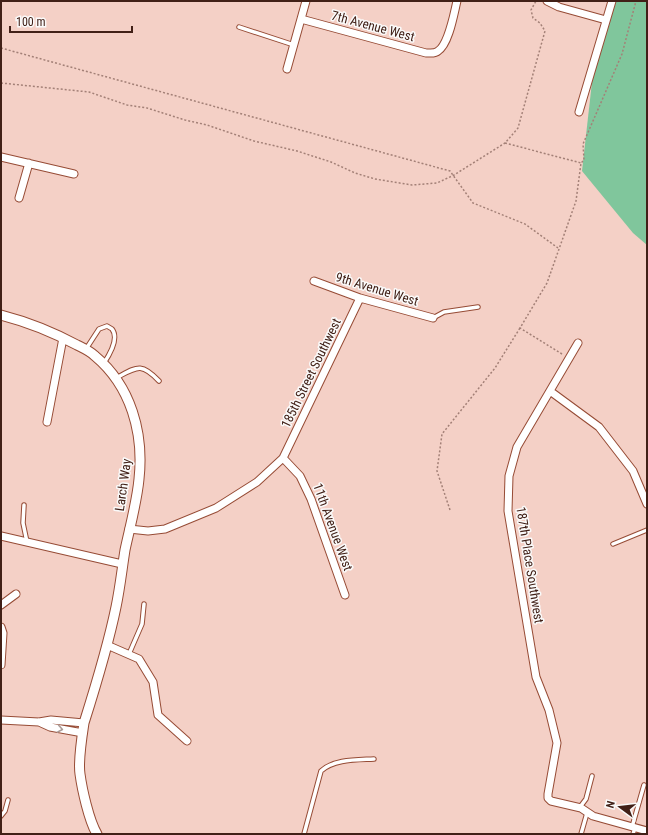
<svg xmlns="http://www.w3.org/2000/svg" width="648" height="835" font-family="'Roboto Condensed',sans-serif">
<style>
.green{fill:#80c69c}
.lines{fill:none;stroke-linecap:round;stroke-linejoin:round}
.service-casing{stroke:#964b35;stroke-width:5.5}
.minor-casing{stroke:#964b35;stroke-width:9}
.secondary-casing{stroke:#964b35;stroke-width:11}
.path{stroke:#a38077;stroke-width:1.5;stroke-dasharray:2 2;stroke-linecap:butt}
.service{stroke:#fff;stroke-width:3.5}
.minor{stroke:#fff;stroke-width:7}
.secondary{stroke:#fff;stroke-width:9}
.oneway{stroke:#aa9b97}
.labels{text-anchor:middle;dominant-baseline:central;stroke-width:3;stroke-linejoin:round;paint-order:stroke}
.street-label{font-size:13px;fill:#412017;stroke:#fafafa}
</style>
<rect width="100%" height="100%" fill="#f4d0c6"/>
<path class="green" d="M612,1H647V245L633,233L582,171L594,64Z"/>
<g class="lines">
<defs>
<path id="service" d="M239,27L294,45
M433,318L444,312L478,307
M86,349L99,329L107,326L112,329C119,338 110,354 104,363
M116,378C137,367 141,362 159,381
M24,505L23,523L27,542
M613,544L647,530
M129,654L142,624L144,604
M580,807L586,799L592,776
M1,816L5,811L8,800
M632,827L644,785
M304,834L321,771C334,759 357,760 374,759
M581,834L587,813
M633,834L635,828"/>
<path id="minor" d="M547,1L559,7L606,20
M301,19L426,53C431,53 435,54 438,51C449,44 454,13 457,1
M287,69L306,1
M579,112L612,1
M1,157L74,174
M19,198L29,163
M314,281L360,298L433,318
M578,343L517,447L509,476L508,511L536,677L549,710L557,743L548,794V798L551,801L581,808L593,816L647,831
M550,391L599,427L633,471L647,504
M47,422L63,338
M283,458L300,476L311,499L345,595
M129,529L148,531L165,529L216,508L257,482L283,458L360,298
M1,536L122,564
M1,605L16,594
M1,627L3,633L1,665
M107,645L139,659L153,682L158,715L187,741
M1,720L39,722L51,720L84,723
M39,722L50,727L83,733"/>
<path id="secondary" d="M1,315C28,322 53,332 77,345C83,348 90,351 95,356C131,386 144,433 139,479C137,501 130,527 125,550C122,569 120,588 116,607C108,646 96,685 84,723C82,736 78,761 80,774C82,789 89,821 97,834"/>
</defs>
<use href="#service" class="service-casing"/>
<use href="#minor" class="minor-casing"/>
<use href="#secondary" class="secondary-casing"/>
<path class="path" d="M1,48L450,171L473,203L525,224L558,248
M1,83L89,92L127,105L147,108L185,120L207,125L254,141L297,151L331,162L355,173L375,179L412,185L437,183L454,175L505,143L518,128L545,31L540,23L533,18L531,10L536,1
M505,143L581,163
M562,354L520,328L547,283L576,201L581,163L584,160L583,144L622,54L636,1
M450,510L437,471L442,434L495,368L520,328"/>
<use href="#service" class="service"/>
<use href="#minor" class="minor"/>
<use href="#secondary" class="secondary"/>
</g>
<defs><path id="oneway-chevron" d="M-2-3.5L2.5 0L-2 3.5" fill="none" stroke-width="1.6" stroke-linecap="round" stroke-linejoin="round"/></defs>
<use class="oneway" href="#oneway-chevron" transform="translate(60 729) rotate(10)"/>
<g class="labels">
<g class="street-label">
<text transform="translate(373 26) rotate(15)">7th Avenue West</text>
<text transform="translate(377 289) rotate(17)">9th Avenue West</text>
<text transform="translate(311 373) rotate(-64)">185th Street Southwest</text>
<text transform="translate(123 485) rotate(-82)">Larch Way</text>
<text transform="translate(333 527) rotate(70)">11th Avenue West</text>
<text transform="translate(530 565) rotate(81)">187th Place Southwest</text>
</g>
</g>
<rect width="648" height="835" fill="none" stroke="#412017" stroke-width="4"/>
<g transform="translate(620 807) rotate(285)" stroke="#fafafa" stroke-width="3" paint-order="stroke">
<path d="M0-3L7 15L0 10L-7 15Z" fill="#412017"/>
<text y="-6" font-size="11" font-weight="bold" text-anchor="middle" fill="#412017">N</text>
</g>
<path d="M10 26v6h122v-6" fill="none" stroke="#412017" stroke-width="2"/>
<text x="16" y="26" font-size="12" fill="#412017" stroke="#fafafa" stroke-width="3" paint-order="stroke">100 m</text>
</svg>
